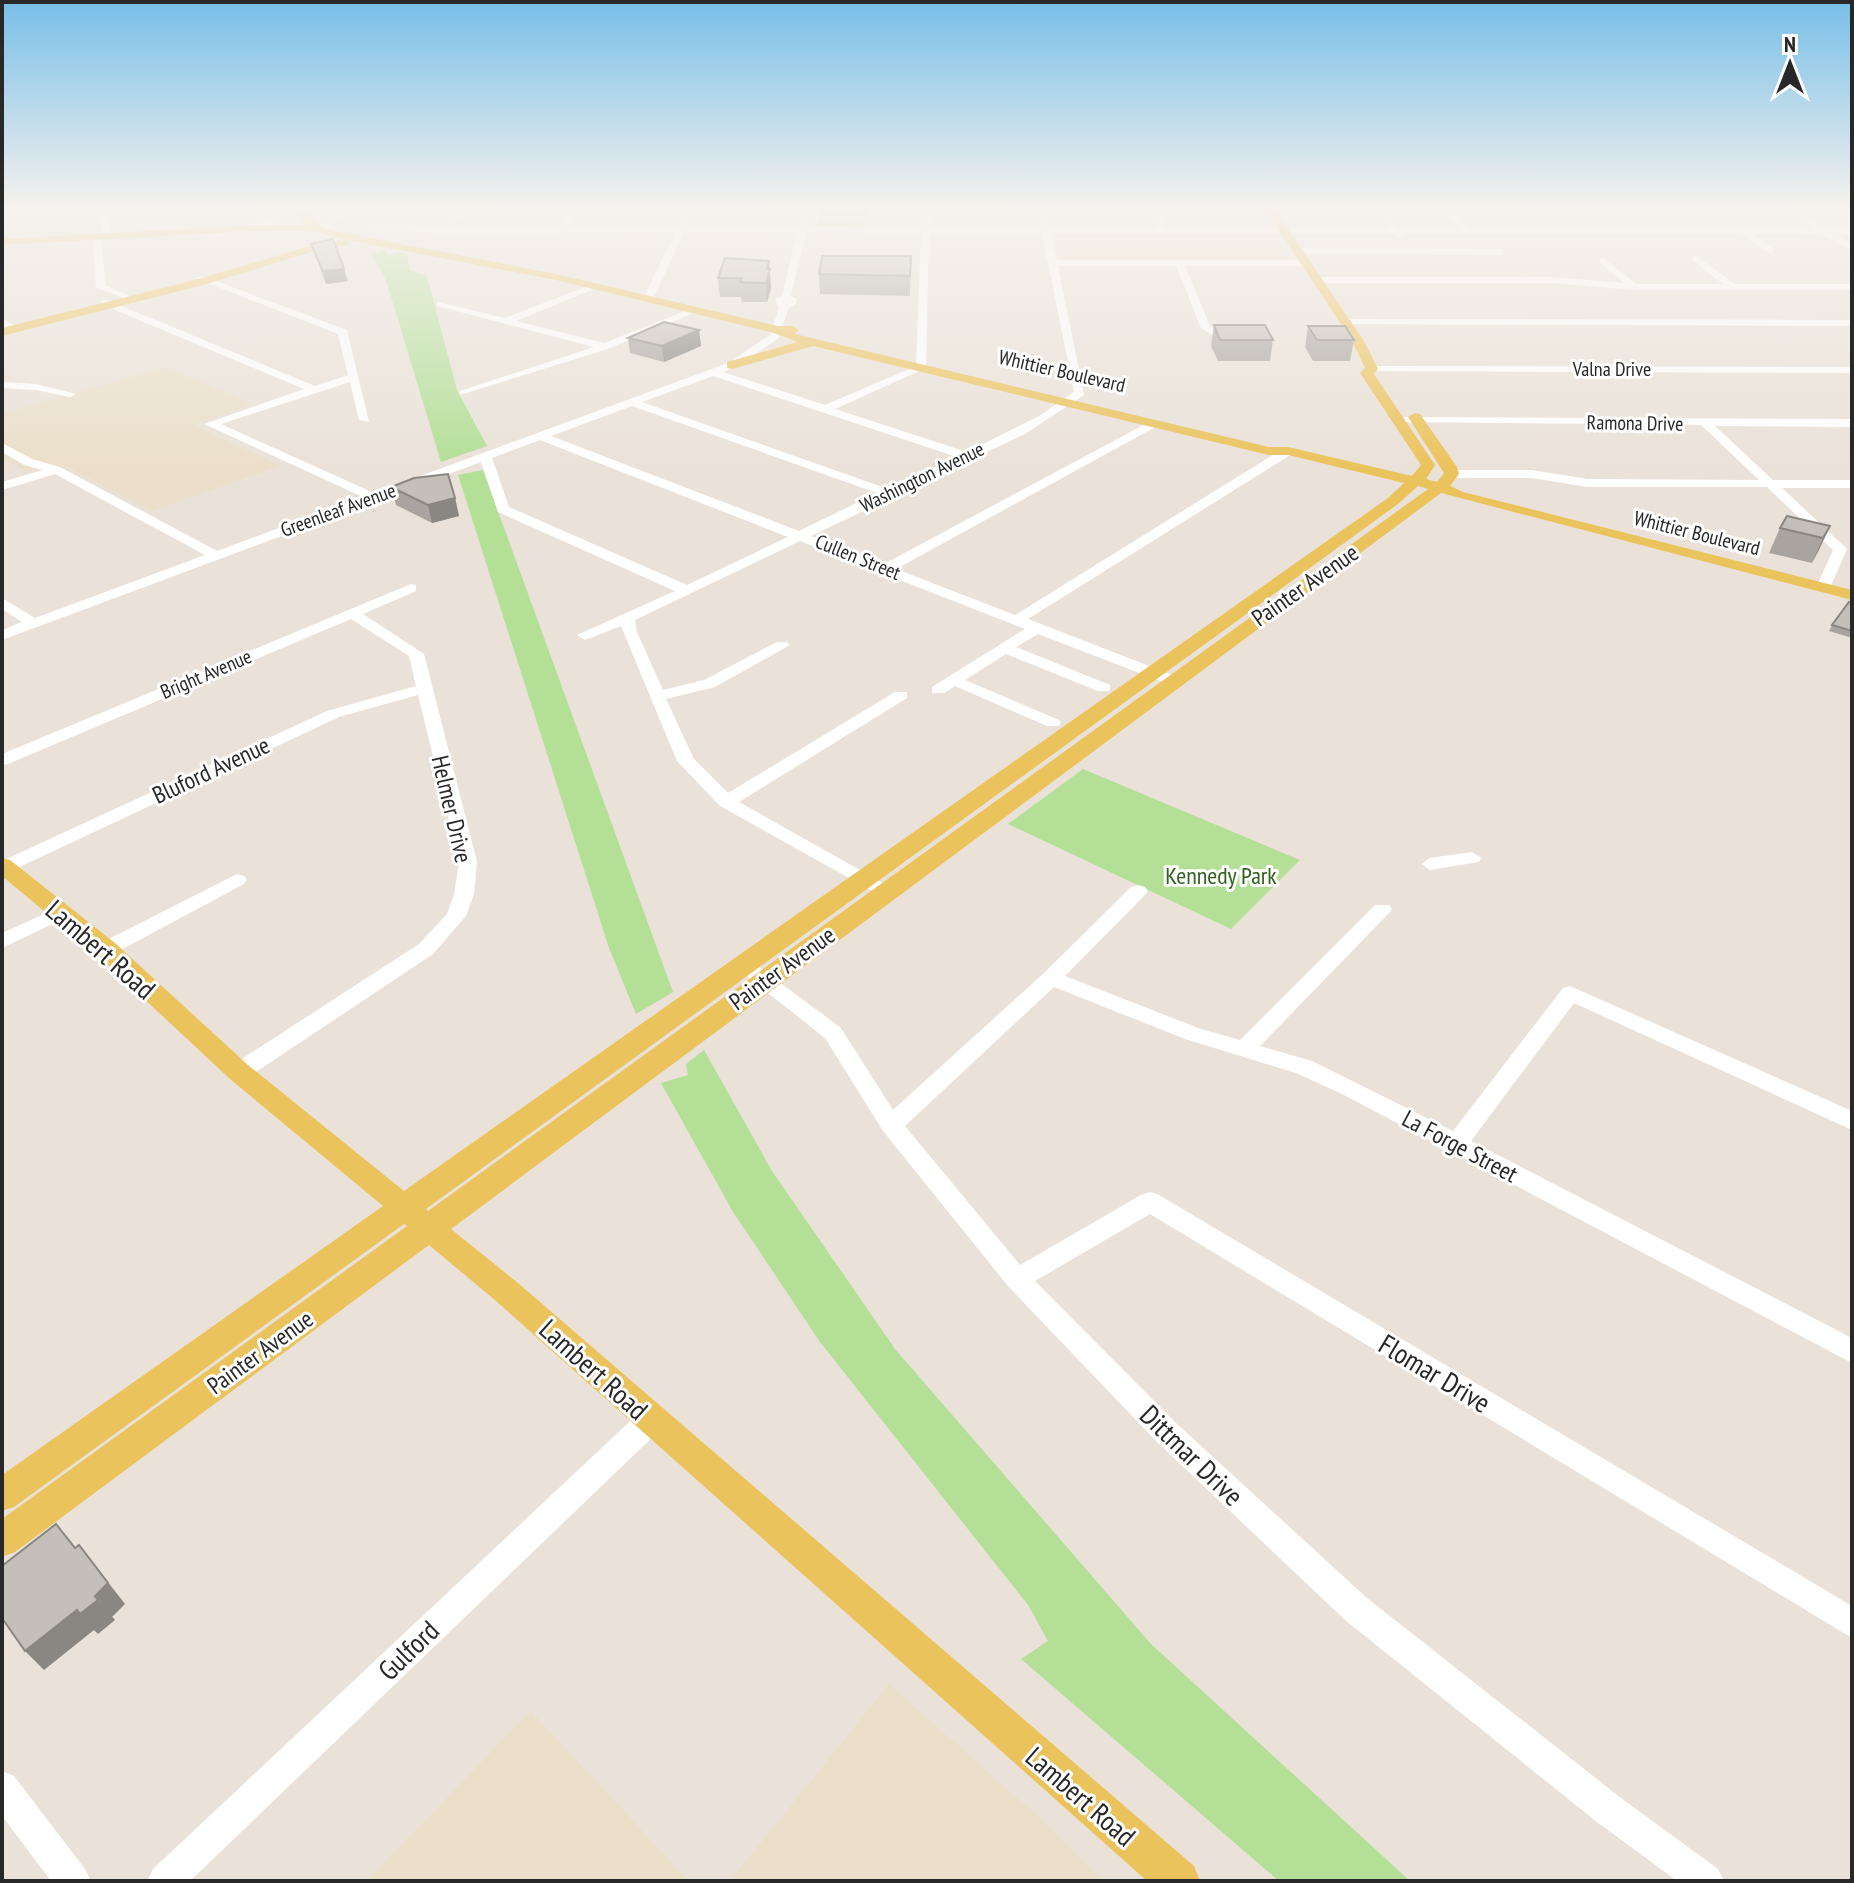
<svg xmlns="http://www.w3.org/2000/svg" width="1854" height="1883" font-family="'PT Sans Narrow',sans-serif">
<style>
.education{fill:#ebdfc9}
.green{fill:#b3df97}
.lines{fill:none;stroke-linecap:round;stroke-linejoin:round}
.minor{fill:#fff;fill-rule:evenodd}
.major{fill:#ebc35d;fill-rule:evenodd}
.wall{fill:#a9a49f}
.shaded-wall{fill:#8a8682}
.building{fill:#c5bfb9;stroke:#8a8682;stroke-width:2}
.labels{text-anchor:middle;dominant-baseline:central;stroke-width:6;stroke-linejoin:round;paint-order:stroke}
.far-street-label{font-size:20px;fill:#282828;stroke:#fff}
.street-label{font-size:24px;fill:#282828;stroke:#fff}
.park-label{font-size:24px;fill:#2d611c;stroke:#fff}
.near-street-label{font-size:28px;fill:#282828;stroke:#fff}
</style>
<rect width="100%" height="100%" fill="#eae2d9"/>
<path class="education" d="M1269,233L1273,234L1289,260L1061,261L1055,235Z
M166,367L254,404L194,425L280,466L152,511L64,465L26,472L2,458V414Z
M889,1684L1040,1818L1103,1881H730Z
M531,1711L689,1881H366Z"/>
<path class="green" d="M821,205H867L864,228L817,226Z
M384,250L389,255L396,254L395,252L407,254L410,270L427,276L457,390L487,446L441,462L386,280L372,254Z
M483,470L673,992L636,1014L609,948L458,475Z
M1083,769L1300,860L1231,929L1008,824Z
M704,1050L772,1171L895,1349L1151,1644L1410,1881H1279L1021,1659L1048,1641L1028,1605L820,1342L733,1212L661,1083L688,1075L686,1064Z"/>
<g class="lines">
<path class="minor" d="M93,205H101L111,231L101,242L106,286L130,296V300L96,288L93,241L103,231Z
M264,205H273L281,215L279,224L241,230V226L273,220L274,217Z
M345,205H354L324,233H318V229Z
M462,205H471L451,227H560L575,205H583L568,227H677L688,205H696L686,227H798L804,205H812L807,227L921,228L922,205H930V228H1041L1037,205H1045L1050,228H1156L1147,205H1155L1165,228H1390L1369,205H1378L1399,229H1461L1437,205H1446L1470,229H1815L1776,205H1786L1827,229H1852V235H1836L1852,244V251L1823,235L1752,234L1774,249L1771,254L1740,234H1403L1400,238L1394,234L1051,233L1057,260H1305L1310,263L1305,266H1185L1210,326L1219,333L1214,336L1201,328L1176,266H1058L1084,395L1025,434L811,536L884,564L1151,421H1159V425L896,569L1015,615L1284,448H1292V454L1028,619L1180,678V684H1168L1038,634L1016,647L1110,685V691H1098L1006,654L965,680L1059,720L1061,723L1059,726H1047L955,686L944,693H932V687L1025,629L800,541L635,620L637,632L663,690L704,680L777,642H787L790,645L715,687L666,699L694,759L728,793L895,692H907V698L739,802L892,888L895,892L892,896L885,898L720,806L677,761L621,626L585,640L577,635L675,591L498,512L481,462L2,640V630L22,622L2,609V598L35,618L205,555L55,474L2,490V482L43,470L24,465L2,452V443L32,459L60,467L217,551L363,497L204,424L304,389L101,304V300H107L315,386L348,375L338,334L195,278L203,276L347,330L369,422L359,420L350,382L221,424L374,493L728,363L770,335L779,307L775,299L782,296L797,232H684L653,299L648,302L643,299L675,232L443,233L359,229L363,226L442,227ZM806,232L921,233L916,366L825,405L723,372L736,367L779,338L788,309L796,304L797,299L791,296ZM929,233H1042L1074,392L1039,416L967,452L835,409L926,368ZM713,376L957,457L888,489L642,402ZM632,406L877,493L799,531L551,436ZM540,440L788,537L687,585L509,507L492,458Z
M1297,248L1501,249L1505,252L1501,255L1294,253Z
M1695,255L1735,284H1852V290H1634L1551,283H1316L1311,280L1316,277H1551L1624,283L1599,262L1602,257L1636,284H1723L1692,260Z
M593,284L601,286L516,321L604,343L693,308L701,310L608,349L460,395V391L594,347L437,306V302L505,318Z
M2,319L18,327L19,329L10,331L2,326Z
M1345,319L1852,320V326L1341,324L1340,322Z
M1372,366L1852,367V373L1368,371L1367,369Z
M2,382L36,384L76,394L70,397L36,390L2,388Z
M1399,417L1852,419V427L1715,426L1773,480H1852V488H1782L1847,549L1830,588L1823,592L1816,588L1833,550L1767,487H1588L1531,478H1452L1446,474L1452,470H1531L1588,479L1759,480L1701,425L1395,422L1393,420Z
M411,584L416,585V591L363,614L424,654L477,862L474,894L466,916L433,954L247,1078H231L228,1072L231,1066L419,944L447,914L454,894L459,862L418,695L339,717L11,871L2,872V861L327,711L416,686L409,656L351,619L8,764L2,765V754Z
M1472,852L1481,858L1479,862L1430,870L1421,864L1430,858Z
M237,874L244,876L247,880L244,884L113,954L106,956L96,949L99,944Z
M1138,885L1145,887L1148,891L1145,895L1065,976L1201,1029L1240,1040L1375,905H1389L1392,909L1389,913L1260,1046L1312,1061L1453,1131L1563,988L1570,986L1852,1111V1130L1574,1003L1471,1141L1852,1338V1363L1342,1094L1296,1073L1185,1039L1054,987L905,1126L1020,1265L1141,1195L1150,1192L1159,1195L1852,1606V1638L1150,1214L1035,1281L1176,1423L1367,1598L1621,1798L1718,1869L1724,1881H1677L1597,1822L1345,1620L1156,1441L1008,1286L883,1131L825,1038L734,966L744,959L751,961L841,1028L893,1110L1044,973L1131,887Z
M60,907L67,909L70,913L67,917L2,948V933Z
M651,1407L661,1411L665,1420L661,1429L190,1881H147L153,1869L641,1411Z
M2,1771L14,1776L85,1869L91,1881H51L2,1816Z"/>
<path class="major" d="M286,205H297L325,229L556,274L778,326H793L799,330L795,334L1269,447H1288L1412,476L1421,465L1360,373L1365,368L1352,341L1262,205H1272L1364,341L1378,369L1374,374L1435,465L1426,479L1437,482L1444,473L1408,417L1415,413L1420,414L1457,467L1459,474L1450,486L1463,492L1852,590V600L1441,493L451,1229L518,1283L1194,1866L1200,1881H1147L496,1301L429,1245L15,1552L2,1557V1519L407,1226L404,1224L14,1507L2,1511V1475L383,1206L230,1079L97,955L2,876V858L10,860L115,943L248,1065L404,1191L1388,498L1404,483L1288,455H1269L813,346L732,369L727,368V362L798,342L774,333L556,280L342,239L315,231H253L2,245V239L253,225H308ZM1418,486L1428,489L428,1211L426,1209L1398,504Z
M312,205H351L316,210Z
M344,240L348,241V245L315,251L203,285L2,336V328L195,280L310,246Z"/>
</g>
<path class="wall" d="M311,244L348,281L326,284L315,256Z
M911,256L910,296L820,294L819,274Z
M769,261L771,288L767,302H742L741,297H720L718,278Z
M1214,325L1273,340L1270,361H1218L1211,346Z
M1308,326L1354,340L1350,361H1313L1305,347Z
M699,330L701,346L664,362L630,353L628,338Z
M391,487L455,498L459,516L432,523L396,505Z
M1830,526L1812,563L1769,553L1780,528Z
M1852,603V638L1829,631L1832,625Z"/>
<path class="shaded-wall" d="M769,261L771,288L767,302L766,283L767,269Z
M344,269L348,281L326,284L323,271Z
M699,330L701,346L664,362L662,346Z
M455,498L459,516L432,523L428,505Z
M1830,526L1819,550L1812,563L1823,538Z
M79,1545L125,1604L112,1617L95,1596Z
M98,1600L115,1620L98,1634L94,1630L44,1670L25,1651L77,1610Z"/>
<path class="building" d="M333,239L344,269L323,271L311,244Z
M822,256H911L910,276L819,274Z
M725,258L769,261L767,269H770L766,283L740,282L742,278H718Z
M664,322L699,330L662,346L628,338Z
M1214,325H1265L1273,340H1220Z
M1308,326H1345L1354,340H1317Z
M448,474L455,498L428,505L391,487L414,478Z
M1787,516L1830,526L1823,538L1780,528Z
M1849,602L1852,603V631L1832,625Z
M56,1524L75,1548L79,1545L108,1583L95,1596L98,1600L80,1614L77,1610L25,1651L2,1618V1566Z"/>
<linearGradient id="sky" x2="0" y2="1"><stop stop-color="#77bee8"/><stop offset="0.44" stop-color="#f6f2ee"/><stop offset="1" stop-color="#f6f2ee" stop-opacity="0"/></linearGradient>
<rect width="1854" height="469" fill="url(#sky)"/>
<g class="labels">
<g class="far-street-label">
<text x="1612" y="369">Valna Drive</text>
<text transform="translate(1062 371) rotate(13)">Whittier Boulevard</text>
<text transform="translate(1635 423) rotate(1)">Ramona Drive</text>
<text transform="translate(922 477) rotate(-26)">Washington Avenue</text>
<text transform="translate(338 510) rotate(-20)">Greenleaf Avenue</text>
<text transform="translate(1697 533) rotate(14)">Whittier Boulevard</text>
<text transform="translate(858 557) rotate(22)">Cullen Street</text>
<text transform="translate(206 674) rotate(-23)">Bright Avenue</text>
</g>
<g class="street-label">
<text transform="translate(1305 585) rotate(-35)">Painter Avenue</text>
<text transform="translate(211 770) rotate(-25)">Bluford Avenue</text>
<text transform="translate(452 809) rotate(77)">Helmer Drive</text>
<text transform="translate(782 968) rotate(-36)">Painter Avenue</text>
<text transform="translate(1460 1146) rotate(28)">La Forge Street</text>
<text transform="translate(260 1352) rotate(-36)">Painter Avenue</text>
</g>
<g class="park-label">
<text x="1221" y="875">Kennedy Park</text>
</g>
<g class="near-street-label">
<text transform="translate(101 949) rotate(41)">Lambert Road</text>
<text transform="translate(594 1369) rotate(42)">Lambert Road</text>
<text transform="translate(1435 1373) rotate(31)">Flomar Drive</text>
<text transform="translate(1192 1455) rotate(44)">Dittmar Drive</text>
<text transform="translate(408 1650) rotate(-44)">Gulford</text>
<text transform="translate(1081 1796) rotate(41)">Lambert Road</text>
</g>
</g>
<rect width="1854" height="1883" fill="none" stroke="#282828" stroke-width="8"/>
<g transform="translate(1790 64)" stroke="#ffffff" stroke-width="6" paint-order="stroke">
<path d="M0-6L14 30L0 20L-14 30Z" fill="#282828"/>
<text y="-12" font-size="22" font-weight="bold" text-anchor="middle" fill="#282828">N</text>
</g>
</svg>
